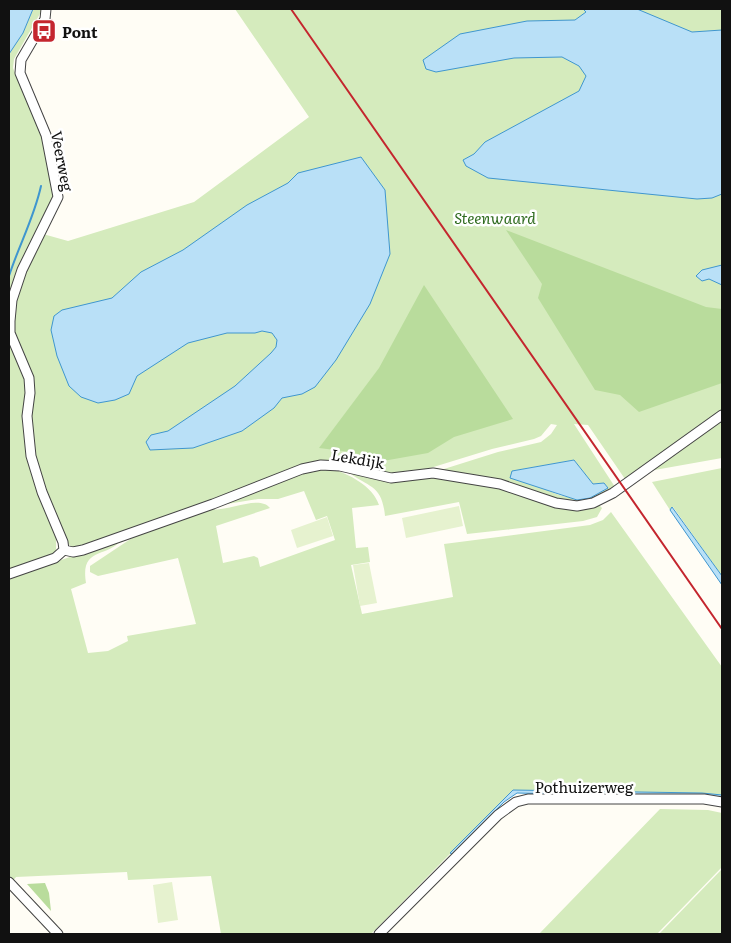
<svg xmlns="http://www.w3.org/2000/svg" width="731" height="943" font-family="Literata,serif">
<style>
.green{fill:#d5ebbd;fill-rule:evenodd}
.forest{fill:#b9dc9c}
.pitch{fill:#e6f2cf}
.water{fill:#b9e0f7;stroke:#3f96cf}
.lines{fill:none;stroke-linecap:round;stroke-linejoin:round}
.stream{stroke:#3f96cf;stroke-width:2}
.minor-casing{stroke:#444;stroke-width:11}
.minor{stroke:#fff;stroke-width:9}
.rail{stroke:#c4262e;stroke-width:2}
.labels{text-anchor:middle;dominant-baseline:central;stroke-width:5;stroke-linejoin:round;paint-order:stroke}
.poi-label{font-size:15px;font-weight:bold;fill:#111;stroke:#fff;text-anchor:start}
.street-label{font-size:15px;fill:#111;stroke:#fff}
.park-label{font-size:15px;font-style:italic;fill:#2f6b1f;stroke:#fff}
</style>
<rect width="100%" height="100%" fill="#fffdf5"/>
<path class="green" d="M33,9H41V12L14,59L13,68L41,135L49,170L53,196L43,234L68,241L194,202L309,117L235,9H722V412L625,479L588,425L574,424L615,487L607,494L577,504L445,471L444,469L498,452L541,442L551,434L557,425L551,424L541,436L534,439L492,449L427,469L391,475L331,463L225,496L97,542L72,548L63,537L56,540V552L53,555L9,570V54L23,33ZM574,460L593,484L604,483L608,488C570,511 548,489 512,471Z
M722,419V458L649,471Z
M330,468C349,474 373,486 379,505L352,508L356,548L368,547L370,562L351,565L362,614L453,597L444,544L590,525L603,520L611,512L722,667V795L513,790L371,934H221L211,876L128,880L127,872L16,877L11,883L9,880V578L122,539C107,559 80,546 86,583L71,589L88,653L108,651L128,641L127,636L196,624L178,558L98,576L90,572V566L138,534L209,509C226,513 259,494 270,508L216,526L223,563L254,556L258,558L260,567L335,540L327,516L316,520L304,491L278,499H258L221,505L308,470Z
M722,468V576L673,507L670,510L652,482Z
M348,472L425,475L486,483L556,505L598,504L602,508L597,517L583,521L467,534L459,502L385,516C382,485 370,488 348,472Z
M660,809L708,810L722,813V867L657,934H539Z
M722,869V934H659Z"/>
<path class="forest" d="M506,230L706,307L722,309V383L639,412L620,395L595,390L538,298L542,284Z
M424,285L513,419L454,437L428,453L383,461L351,452L319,448L379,368Z
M45,883L49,893L51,911L27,884Z"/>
<path class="pitch" d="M459,506L463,526L406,538L402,518Z
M327,517L333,536L297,548L291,530Z
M369,563L377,603L360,606L353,565Z
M172,882L178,920L158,923L153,885Z"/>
<path class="water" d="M9,9H33L23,33L9,54Z
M583,9H637L692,32L722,30V194L712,198L697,199L488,178L466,166L463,160L474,154L485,142L579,91L586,76L579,66L562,57L514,58L436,72L426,69L423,60L460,34L527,21L575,20L586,12Z
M361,157L385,190L390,254L370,304L336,360L315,387L302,394L282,398L274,408L242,431L193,448L150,450L146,442L151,435L168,431L235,386L271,353L276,347L277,340L272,333L262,331L255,333H227L188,343L137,376L129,394L115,400L98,403L81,397L69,386L57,356L51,330L54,316L62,310L112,298L141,272L183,250L247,205L288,183L298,173Z
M722,265V285L709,279L702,281L696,276L702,270Z
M574,460L593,484L604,483L608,488L590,498L577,500L510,478L512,471Z
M672,507L722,576V585L670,510Z
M513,790L702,793L722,795V798L517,793L504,802L452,854L450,853Z"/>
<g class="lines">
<path class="stream" d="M9,276C19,245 34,218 41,186"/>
<defs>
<path id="minor" d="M46,9L45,19L21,60L20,73L46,135L58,197L22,270L12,300L10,321V333L29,378L30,393L27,416L31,456L42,492L63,542L64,550
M64,550L73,552L83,550L213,504L302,469L321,465L340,466L391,478L433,473L500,484L556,503L577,506L593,503L613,493L722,415
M9,574L55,558L64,550
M9,882L58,934
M379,934L498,815L516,802L528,799H704L722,802"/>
</defs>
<use href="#minor" class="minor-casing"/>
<use href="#minor" class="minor"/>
<path class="rail" d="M291,9L722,629"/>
</g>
<defs>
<symbol id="bus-square" viewBox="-11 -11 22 22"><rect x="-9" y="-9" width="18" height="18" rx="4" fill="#c4262e" stroke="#fff"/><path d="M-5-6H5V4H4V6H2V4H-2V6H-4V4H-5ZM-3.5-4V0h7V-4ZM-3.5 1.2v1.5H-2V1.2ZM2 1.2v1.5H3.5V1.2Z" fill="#fff"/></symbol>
</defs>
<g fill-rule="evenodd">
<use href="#bus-square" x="30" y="17" width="28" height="28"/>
</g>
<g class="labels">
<g class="poi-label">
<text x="62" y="31">Pont</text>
</g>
<g class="street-label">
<text transform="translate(63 161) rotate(79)">Veerweg</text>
<text transform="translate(358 458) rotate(10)">Lekdijk</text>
<text x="584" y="786">Pothuizerweg</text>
</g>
<g class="park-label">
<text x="495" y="217">Steenwaard</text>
</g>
</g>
<rect width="731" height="943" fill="none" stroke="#111111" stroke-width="20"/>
</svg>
